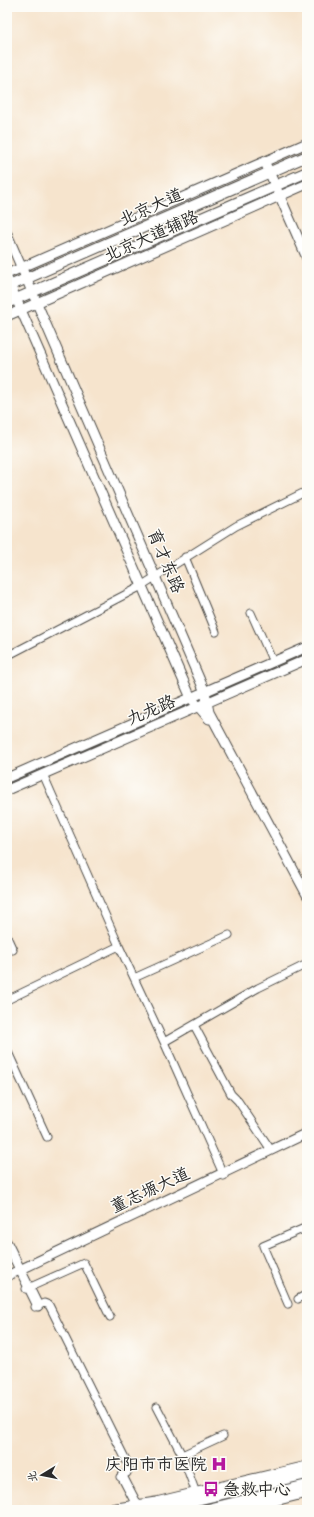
<svg xmlns="http://www.w3.org/2000/svg" width="314" height="1517" font-family="Caveat,'LXGW WenKai TC',sans-serif">
<style>
.lines{fill:none;stroke-linecap:round;stroke-linejoin:round}
.street-casing{stroke:#494743;stroke-width:9}
.secondary-casing{stroke:#494743;stroke-width:11}
.primary-casing{stroke:#494743;stroke-width:12}
.street{stroke:#fff;stroke-width:7}
.secondary{stroke:#fff;stroke-width:9}
.primary{stroke:#fff;stroke-width:10}
.labels{text-anchor:middle;dominant-baseline:central;stroke-width:3;stroke-linejoin:round;paint-order:stroke}
.street-label{font-size:17px;fill:#2b2b2b;stroke:#fdfcf7}
.poi-label{font-size:17px;fill:#2b2b2b;stroke:#fdfcf7;text-anchor:end}
</style>
<rect width="100%" height="100%" fill="#fdfcf7"/>
<filter id="ink" filterUnits="userSpaceOnUse"><feTurbulence type="fractalNoise" baseFrequency=".025" numOctaves="2"/><feDisplacementMap in="SourceGraphic" scale="8" xChannelSelector="R" yChannelSelector="G"/><feConvolveMatrix kernelMatrix="1 2 1 2 8 2 1 2 1" color-interpolation-filters="sRGB"/></filter>
<filter id="wash" filterUnits="userSpaceOnUse"><feTurbulence type="fractalNoise" baseFrequency=".012" numOctaves="4" result="noise"/><feDisplacementMap in="SourceGraphic" scale="16" xChannelSelector="R" yChannelSelector="G"/><feGaussianBlur stdDeviation="0.9" result="paint"/><feColorMatrix in="noise" values="0 0 0 0 0 0 0 0 0 0 0 0 0 0 0 0 0 1.4 0 .05"/><feComposite in="paint" operator="in"/></filter>
<g filter="url(#wash)">
<rect width="100%" height="100%" fill="#f6e4cd"/>
</g>
<g filter="url(#ink)">
<g class="lines">
<defs>
<path id="street" d="M185,557L216,632
M251,613L273,662
M7,656L136,589L236,526L307,491
M43,774L119,946L164,1042L224,1176
M7,937L13,950
M134,978L229,935
M7,1000L119,946
M194,1025L231,1094L238,1101L269,1147
M164,1042L258,988L307,964
M7,1050L47,1137
M26,1289L84,1263L110,1317
M298,1299L307,1294
M288,1304L263,1246L307,1227
M35,1307L44,1303L49,1305L129,1466L127,1473L120,1477
M157,1407L182,1455L196,1493
M182,1455L223,1436"/>
<path id="secondary" d="M267,167L307,258
M7,234L205,692L209,712L307,895
M7,274L307,143
M7,278L191,698L209,719
M7,316L307,184
M7,778L307,647
M7,790L307,659
M7,1243L38,1306
M7,1276L307,1133
M122,1476L135,1501L142,1509
M104,1510L156,1502L307,1466
M238,1510L307,1493"/>
<path id="primary" d="M7,287L307,156
M7,303L307,172
M154,1510L307,1474
M204,1510L307,1485"/>
</defs>
<use href="#street" class="street-casing"/>
<use href="#secondary" class="secondary-casing"/>
<use href="#primary" class="primary-casing"/>
<use href="#street" class="street"/>
<use href="#secondary" class="secondary"/>
<use href="#primary" class="primary"/>
</g>
</g>
<defs>
<symbol id="hospital-bare" viewBox="-9 -9 18 18"><path d="M-5-5h3v3.5h4V-5h3V5h-3V1.5h-4V5h-3Z" fill="#b5179e" stroke="#fdfcf7" stroke-width="2.5" paint-order="stroke"/></symbol>
<symbol id="bus-bare" viewBox="-9 -9 18 18"><path d="M-5-6H5V4H4V6H2V4H-2V6H-4V4H-5ZM-3.5-4V0h7V-4ZM-3.5 1.2v1.5H-2V1.2ZM2 1.2v1.5H3.5V1.2Z" fill="#b5179e" stroke="#fdfcf7" stroke-width="2.5" paint-order="stroke"/></symbol>
</defs>
<g fill-rule="evenodd">
<use href="#hospital-bare" x="208" y="1453" width="22" height="22"/>
<use href="#bus-bare" x="200" y="1478" width="22" height="22"/>
</g>
<g class="labels">
<g class="street-label">
<text transform="translate(151 207) rotate(-24)">北京大道</text>
<text transform="translate(151 236) rotate(-24)">北京大道辅路</text>
<text transform="translate(166 561) rotate(67)">育才东路</text>
<text transform="translate(151 710) rotate(-23)">九龙路</text>
<text transform="translate(150 1190) rotate(-25)">董志塬大道</text>
</g>
<g class="poi-label">
<text x="207" y="1464">庆阳市市医院</text>
<text x="223" y="1489" text-anchor="start">急救中心</text>
</g>
</g>
<rect width="314" height="1517" fill="none" stroke="#fdfcf7" stroke-width="24"/>
<g transform="translate(42 1475) rotate(260)" stroke="#fdfcf7" stroke-width="3" paint-order="stroke">
<path d="M0-3L7 15L0 10L-7 15Z" fill="#2b2b2b"/>
<text y="-6" font-size="11" font-weight="bold" text-anchor="middle" fill="#2b2b2b">北</text>
</g>
</svg>
